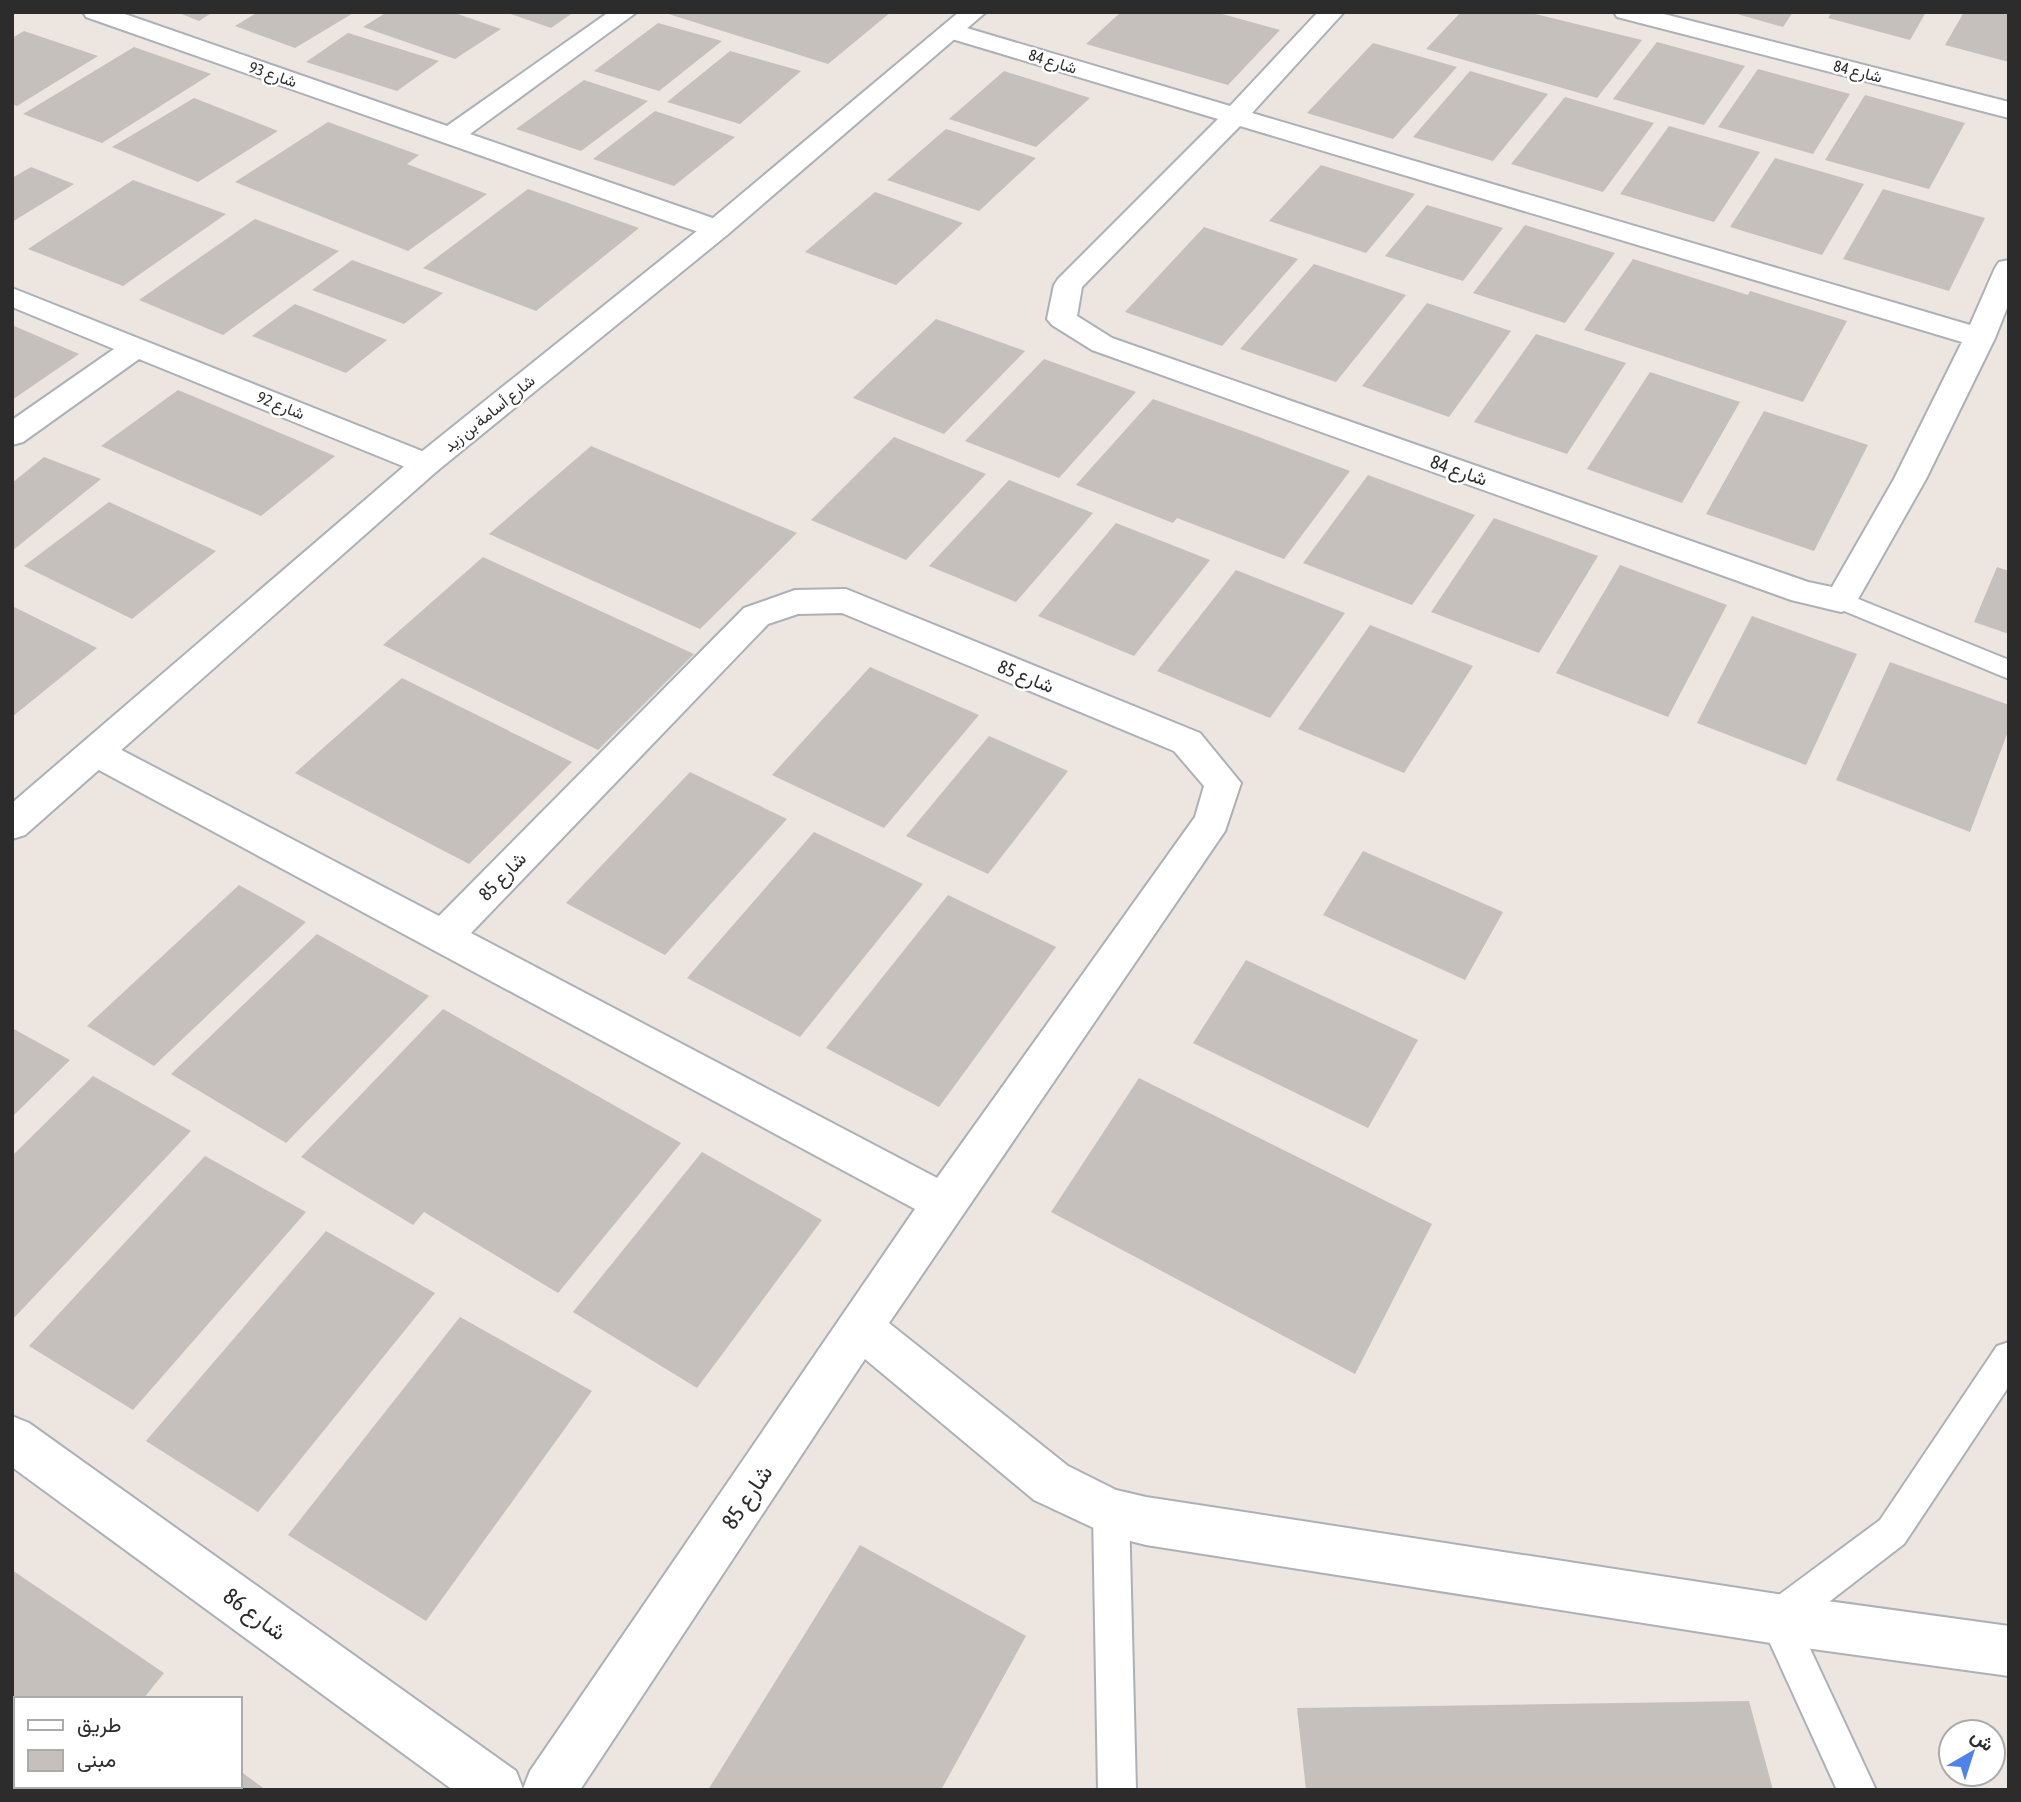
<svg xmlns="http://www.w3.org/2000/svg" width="2021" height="1802" font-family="'Asap Condensed',Vazirmatn,sans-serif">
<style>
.building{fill:#c5c0bb}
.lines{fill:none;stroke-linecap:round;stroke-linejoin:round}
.lane-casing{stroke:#acb0b7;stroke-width:4}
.street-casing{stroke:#acb0b7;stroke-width:4}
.secondary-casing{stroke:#acb0b7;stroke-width:4}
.lane{fill:#fff;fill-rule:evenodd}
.street{fill:#fff;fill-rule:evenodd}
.secondary{fill:#fff;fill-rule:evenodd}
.labels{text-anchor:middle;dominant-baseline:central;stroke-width:5;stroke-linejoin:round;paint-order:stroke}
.far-street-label{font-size:16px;fill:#2c2c2c;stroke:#fff}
.street-label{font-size:19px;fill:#2c2c2c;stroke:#fff}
.near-street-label{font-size:23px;fill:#2c2c2c;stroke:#fff}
</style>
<rect width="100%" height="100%" fill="#ece5e0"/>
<path class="building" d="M177,12H213L199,21Z
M258,12H355L295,48L235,26Z
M387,12H452L501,29L455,59L363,27Z
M505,12H574L551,28Z
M662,12H891L828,64Z
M1121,12H1215L1280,30L1228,85L1086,44Z
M1461,12H1527L1642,40L1597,98L1426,49Z
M1730,12H1793L1783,27Z
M1832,12H1926L1910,40L1828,18Z
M1964,12L2009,14V62L1945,45Z
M658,23L722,41L659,91L594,71Z
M24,31L98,56L17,106L12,104V38Z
M348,33L439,61L397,91L306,62Z
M1657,42L1745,66L1704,125L1613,99Z
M1373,43L1457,67L1393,139L1307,113Z
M134,47L211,74L102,143L23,114Z
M730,51L801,71L740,124L667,102Z
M1758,69L1850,94L1813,154L1718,127Z
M1004,71L1090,98L1036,147L949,119Z
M1470,71L1548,94L1493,161L1413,137Z
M584,80L648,101L581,151L516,129Z
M1865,95L1965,123L1929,189L1825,160Z
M1565,97L1654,123L1603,192L1511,164Z
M194,98L278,131L198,182L112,147Z
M655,111L735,137L674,186L593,159Z
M328,122L419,155L407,164L487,194L408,251L235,182Z
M1669,126L1760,152L1714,222L1620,194Z
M946,129L1036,158L979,211L887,180Z
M1775,158L1864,184L1822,255L1730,227Z
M1321,165L1415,194L1366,253L1269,221Z
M31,167L74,184L12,222V178Z
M133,180L226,214L123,286L28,249Z
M528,189L639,228L536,311L423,268Z
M1883,189L1985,218L1949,291L1843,259Z
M875,192L963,223L896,285L805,252Z
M1427,205L1503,228L1463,281L1385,256Z
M255,219L339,251L223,335L139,300Z
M1525,225L1615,253L1565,323L1473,293Z
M1204,227L1298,259L1222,346L1125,312Z
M1633,259L1748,295L1750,291L1847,321L1803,402L1584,330Z
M352,260L443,293L404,324L312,290Z
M1314,264L1406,295L1336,382L1240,349Z
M1427,303L1511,331L1449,417L1362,386Z
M295,304L387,340L346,373L252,336Z
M936,319L1025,351L944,434L853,398Z
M12,325L79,354L12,400Z
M1536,334L1626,363L1567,454L1474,422Z
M1044,359L1136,392L1059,478L965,441Z
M1650,372L1740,402L1682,503L1587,469Z
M178,390L335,456L261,516L101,446Z
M1153,399L1248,433L1350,471L1284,559L1177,518L1173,523L1076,485Z
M1764,411L1868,445L1814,551L1706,514Z
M894,437L986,474L906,560L811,520Z
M591,446L797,533L700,629L489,534Z
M44,457L101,479L12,551V483Z
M1368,475L1475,515L1412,605L1303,563Z
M1009,480L1093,513L1016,602L929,566Z
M109,502L216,551L132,619L24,566Z
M1494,518L1598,556L1539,653L1431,612Z
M1116,523L1210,560L1134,656L1038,616Z
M483,557L694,654L598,750L383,645Z
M1620,565L1727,605L1668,717L1556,673Z
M1997,567L2009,571V634L1974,622Z
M1236,570L1345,613L1270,718L1157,671Z
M12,606L97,648L12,717Z
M1752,616L1857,654L1806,765L1697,723Z
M1370,625L1473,666L1404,773L1298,729Z
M1890,662L2009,705V729L1970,832L1836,780Z
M870,667L979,715L884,828L772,775Z
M402,678L572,762L469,864L295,773Z
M989,736L1068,771L988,874L906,836Z
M690,772L787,819L665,955L566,903Z
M814,832L923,884L800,1037L687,978Z
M1363,851L1503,912L1465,980L1323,915Z
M239,885L306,922L154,1066L87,1026Z
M948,895L1056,947L939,1107L826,1048Z
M317,934L429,996L286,1143L171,1074Z
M1246,960L1418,1040L1368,1128L1193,1043Z
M443,1009L681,1143L558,1293L424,1212L413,1225L301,1157Z
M12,1028L70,1060L12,1117Z
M93,1076L191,1131L12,1320V1156Z
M1139,1078L1432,1224L1355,1374L1051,1212Z
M702,1152L822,1220L697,1388L573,1312Z
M205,1156L306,1212L133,1410L29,1346Z
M326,1231L435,1293L258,1512L146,1441Z
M460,1317L592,1391L426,1621L288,1535Z
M860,1545L1026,1636L941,1790H708Z
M12,1570L164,1673L143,1699H16V1786H73L71,1790H12Z
M1749,1701L1773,1790H1306L1297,1708Z
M240,1771L266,1790H174L177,1786H240Z"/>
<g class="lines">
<defs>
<path id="lane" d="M1841,592L2009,660V679L1832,606L1829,600L1832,594Z
M2009,1342V1386L1904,1544L1799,1625L1876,1790H1837L1759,1619L1764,1606L1880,1520L1997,1346Z
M1111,1495L1123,1500L1129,1512L1136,1790H1098L1093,1512L1099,1500Z"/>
<path id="street" d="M83,12H119L447,126L609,12H637L470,134L727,223L731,229L727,235H707L86,17Z
M1318,12H1344L1252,113L1970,325L1995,268L1999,262L2009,260V303L1995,338L1926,479L1853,608L1841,612L1791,600L1092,350L1052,325L1047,319L1054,285L1058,279L1218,119L942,36L939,31L942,26H960L1230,106ZM1240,126L1962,342L1894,479L1832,587L1808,582L1112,338L1077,316L1082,287Z
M1614,12H1656L2009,102V118L1617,17Z
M12,288L437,457L442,464L437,471L426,474L415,471L139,359L23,442L12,445V420L114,349L12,307Z
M846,589L1200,733L1241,783L1225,831L889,1323L1068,1466L1116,1490L1146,1497L1777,1594L2009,1626V1676L1777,1644L1146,1545L1111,1536L1034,1500L865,1359L580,1790H453L12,1467V1416L29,1423L516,1771L523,1789L530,1771L915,1209L84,762L79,753L84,744L97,740L110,744L439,916L744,608L795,590ZM842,613L1174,751L1204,786L1195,817L937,1178L471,933L768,624L798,614Z"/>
<path id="secondary" d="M959,12H986L727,235L437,471L25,835L12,839V803L415,457L707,223Z"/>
</defs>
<use href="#lane" class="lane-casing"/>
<use href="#street" class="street-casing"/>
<use href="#secondary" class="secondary-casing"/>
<use href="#lane" class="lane"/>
<use href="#street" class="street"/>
<use href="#secondary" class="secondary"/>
</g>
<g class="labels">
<g class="far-street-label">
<text transform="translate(1053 61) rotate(17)">شارع 84</text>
<text transform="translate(1858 71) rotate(14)">شارع 84</text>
<text transform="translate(273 74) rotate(19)">شارع 93</text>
<text transform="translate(281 405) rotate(22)">شارع 92</text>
<text transform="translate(489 413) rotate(-39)">شارع أسامة بن زيد</text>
</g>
<g class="street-label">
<text transform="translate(1459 470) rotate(19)">شارع 84</text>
<text transform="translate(1026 676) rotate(22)">شارع 85</text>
<text transform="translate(502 876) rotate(-46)">شارع 85</text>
</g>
<g class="near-street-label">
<text transform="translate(747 1497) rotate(-56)">شارع 85</text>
<text transform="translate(255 1614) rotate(36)">شارع 86</text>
</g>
</g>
<rect width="2021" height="1802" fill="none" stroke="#2c2c2c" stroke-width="28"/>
<rect x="14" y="1697" width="228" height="91" fill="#ffffff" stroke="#ababab" stroke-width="2"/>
<rect x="28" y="1720" width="35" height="10" fill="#ffffff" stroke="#ababab" stroke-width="2"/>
<text x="77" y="1732" font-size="21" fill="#2c2c2c">طريق</text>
<rect x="28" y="1750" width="35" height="21" fill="#c5c0bb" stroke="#ababab" stroke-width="2"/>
<text x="77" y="1767" font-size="21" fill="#2c2c2c">مبنى</text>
<g transform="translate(1972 1753) rotate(39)"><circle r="33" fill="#ffffff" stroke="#ababab" stroke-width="2"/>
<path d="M0-5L12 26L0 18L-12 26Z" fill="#4f83ea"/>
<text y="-10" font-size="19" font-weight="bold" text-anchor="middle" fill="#2c2c2c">ش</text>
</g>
</svg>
